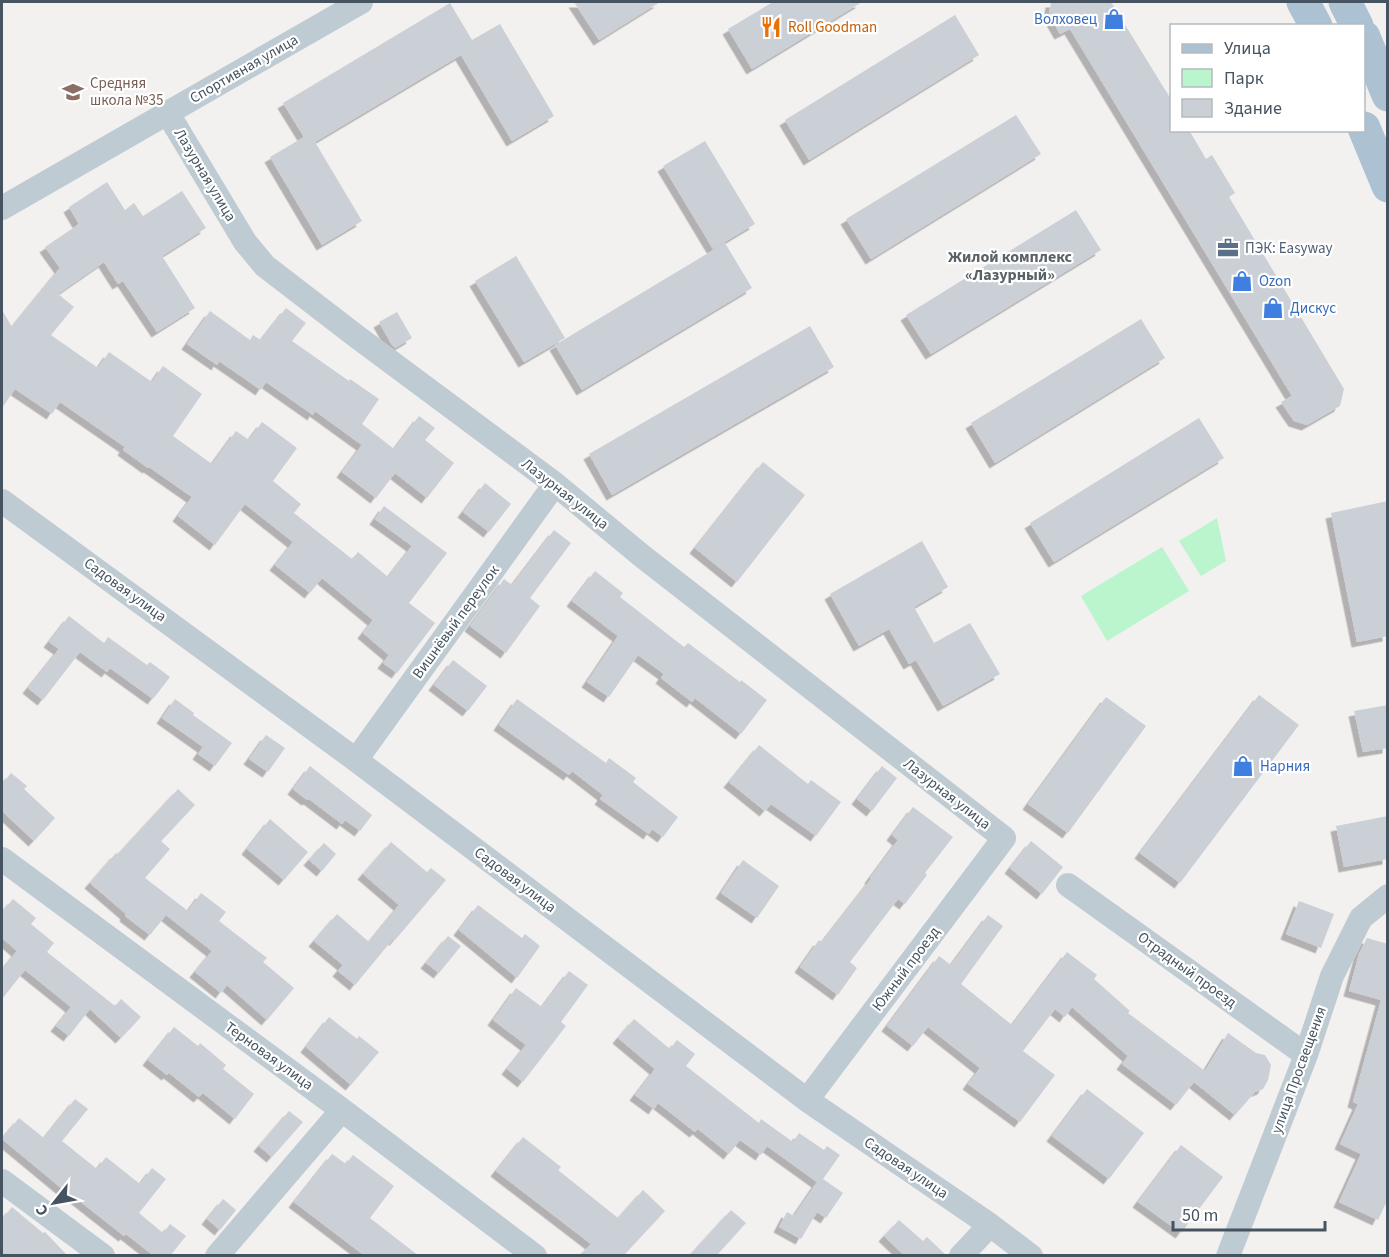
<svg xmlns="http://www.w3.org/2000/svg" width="1389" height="1257" font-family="'Source Sans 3',sans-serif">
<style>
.green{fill:#baf5ce}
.building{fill:#cbcfd6;filter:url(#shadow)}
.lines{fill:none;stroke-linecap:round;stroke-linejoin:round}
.street{stroke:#bfcbd3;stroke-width:24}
.primary{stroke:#acc1d2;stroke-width:33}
.labels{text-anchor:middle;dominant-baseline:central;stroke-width:4.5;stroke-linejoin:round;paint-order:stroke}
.shop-label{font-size:15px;fill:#366cbe;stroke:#fff;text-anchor:start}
.food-label{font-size:15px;fill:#c56008;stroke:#fff;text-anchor:start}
.street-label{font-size:15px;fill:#455460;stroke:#fff}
.education-label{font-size:15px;fill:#785e54;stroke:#fff;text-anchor:start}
.service-label{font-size:15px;fill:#4e5e75;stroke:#fff;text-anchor:start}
.neighbourhood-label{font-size:16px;font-weight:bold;fill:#5b6166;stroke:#fff}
</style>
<defs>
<filter id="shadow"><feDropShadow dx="-5.5" dy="5.5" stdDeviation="0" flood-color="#0004"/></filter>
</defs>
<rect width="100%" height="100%" fill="#f3f0f0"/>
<path class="green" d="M1217,518L1226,561L1201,576L1179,541Z
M1162,547L1189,591L1107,641L1081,596Z"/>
<path class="building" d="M574,2H660L599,40Z
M773,2H862L752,69L728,29Z
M1051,2H1111L1172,101V130H1189L1206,159L1212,155L1235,193L1229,197L1344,389L1340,406L1307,425L1294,421L1281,402L1292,396L1070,29L1060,34L1049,15Z
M450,3L472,40L500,24L554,116L512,141L461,55L315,142L362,221L322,245L270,157L304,137L283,103Z
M955,15L979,55L809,160L785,120Z
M1016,115L1041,154L871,259L846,219Z
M705,141L755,224L713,249L663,166Z
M107,182L125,210L134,203L143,216L182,191L206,228L162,256L195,308L157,332L123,281L118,284L104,262L58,294L74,307L51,335L98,368L109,352L152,382L163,366L202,394L173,436L212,464L236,431L249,440L262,422L297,448L273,481L301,504L294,513L352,559L358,552L388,577L412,546L375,519L384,506L447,553L409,603L435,623L397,673L383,663L389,655L363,633L373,620L322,578L310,593L275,565L293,542L245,504L215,545L178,516L192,497L149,467L148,468L123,450L125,447L60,402L52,414L15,389L2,408V310L12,327L60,268L45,247L79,224L69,207Z
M1076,210L1101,250L931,354L906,315Z
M725,243L752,288L582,390L555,345Z
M516,256L565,338L524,362L475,281Z
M286,308L306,323L292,341L349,381L350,379L379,399L362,424L394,449L419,416L435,428L425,440L454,463L427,498L395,473L376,498L342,472L362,445L315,411L313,415L266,382L261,390L219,361L217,365L187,344L210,311L250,340L253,335L261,340Z
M397,312L412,338L395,348L392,345L379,322Z
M1141,319L1165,358L995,463L971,423Z
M810,326L834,367L612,495L589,454Z
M1199,418L1224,458L1054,562L1030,523Z
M763,462L805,495L737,582L695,548Z
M485,483L511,504L489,532L463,512Z
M1388,501V636L1357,642L1331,513Z
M554,530L571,543L530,598L540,606L506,653L470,626L504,579L512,585Z
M922,541L948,587L914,607L934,643L970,623L1000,674L943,706L916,660L909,664L889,629L859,646L830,594Z
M595,571L623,593L620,597L684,647L688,643L740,682L741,680L767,700L741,734L695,698L692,702L661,678L664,674L638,655L609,697L587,682L618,636L572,601Z
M69,616L104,643L108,637L147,665L150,662L170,677L153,699L110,668L107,672L80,652L43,700L28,688L59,649L49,642Z
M453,660L487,686L468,711L434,685Z
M1259,695L1299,725L1180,883L1140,853Z
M1106,697L1146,726L1068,833L1028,804Z
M175,699L194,713L193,715L232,743L215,766L198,754L203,747L162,718Z
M517,699L606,763L609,758L636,778L633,782L678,817L663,837L652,829L649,834L600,799L603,795L572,771L569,775L499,725Z
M1388,705V748L1363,752L1354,711Z
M266,735L285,748L268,772L249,759Z
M759,745L808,784L811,780L841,802L816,836L771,804L765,811L729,782Z
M310,766L372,815L360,831L345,820L342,824L309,799L307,800L293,789Z
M882,766L897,778L872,811L857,799Z
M11,773L27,786L24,789L55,818L34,841L2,811V784Z
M178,789L195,805L161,841L170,849L145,878L188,911L201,893L226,912L219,921L267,958L263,962L294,988L267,1020L227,985L221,993L195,972L212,951L166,915L150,935L125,916L126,914L90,883L116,853L118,854Z
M913,807L953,837L925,873L927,875L905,904L898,899L850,962L857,968L838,995L800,967L819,940L822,942L871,879L870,878L898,840L892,835Z
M1388,816V859L1344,867L1336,826Z
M270,819L308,852L284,880L247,849Z
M1031,841L1063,867L1042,894L1010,868Z
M391,842L427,872L431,868L446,880L395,940L393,939L355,985L338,971L343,965L314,941L337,914L369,942L399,905L363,874Z
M324,843L336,854L322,871L309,860Z
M743,860L779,886L757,918L721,893Z
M13,899L36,918L31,924L54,943L47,952L115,1006L121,999L141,1017L121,1038L90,1009L69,1036L56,1026L71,1007L25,970L2,999V970L17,951L2,938V912Z
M1299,901L1334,914L1321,948L1286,934Z
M478,905L522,938L525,934L540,946L517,978L459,930Z
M988,915L1003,926L961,984L1012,1025L1067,952L1097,975L1094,979L1130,1011L1128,1013L1205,1071L1228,1033L1256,1053L1265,1055L1271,1065L1268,1080L1263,1089L1255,1092L1235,1115L1194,1082L1176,1105L1122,1064L1128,1056L1072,1007L1065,1017L1055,1009L1023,1051L1055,1075L1020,1122L968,1084L980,1068L928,1027L913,1046L887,1026L939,956L951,965Z
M448,936L461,946L439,973L426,963Z
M1367,938L1388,944V1199L1378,1220L1339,1202L1361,1154L1340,1144L1358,1104L1353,1102L1381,1000L1349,991L1359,954Z
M569,971L588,985L561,1022L566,1026L523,1082L507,1069L526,1045L493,1020L516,988L542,1007Z
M329,1017L357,1039L359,1036L379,1052L351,1085L306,1047Z
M634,1019L670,1049L677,1040L695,1054L686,1066L759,1123L761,1119L793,1142L799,1133L824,1150L827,1146L840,1155L823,1179L843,1193L826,1218L817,1212L801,1239L779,1227L787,1212L794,1216L817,1182L767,1146L761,1155L740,1140L729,1154L698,1129L695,1132L658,1103L654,1109L635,1095L655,1069L618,1038Z
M174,1027L198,1046L200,1043L226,1065L223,1069L254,1094L235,1119L203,1093L199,1097L169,1073L167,1075L148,1060Z
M1087,1089L1144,1133L1109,1179L1052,1136Z
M75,1099L88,1109L62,1141L97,1169L106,1157L140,1184L152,1168L166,1179L139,1213L163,1233L170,1224L186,1236L170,1256H154L126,1234L124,1236L67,1191L66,1192L2,1139L19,1118L44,1138Z
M289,1111L303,1122L272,1157L259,1146Z
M523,1137L561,1167L558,1170L618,1218L643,1190L665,1211L623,1256H579L591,1244L496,1171Z
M1181,1145L1223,1177L1181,1233L1138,1202Z
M332,1154L346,1164L353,1155L394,1186L370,1218L419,1256H365L294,1202Z
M223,1199L236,1210L220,1230L207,1219Z
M12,1207L43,1233L45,1232L68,1256H2V1219Z
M731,1210L746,1223L716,1256H689Z
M899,1220L923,1241L927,1237L947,1256H905L884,1236Z"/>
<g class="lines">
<path class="street" d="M167,112L245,242L265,266L356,336L555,484L642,556L1004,838L807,1100
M2,208C121,139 241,71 361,2
M2,501L356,760L807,1100L990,1225L1031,1256
M356,760L555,484
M2,859L342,1110L535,1256
M1068,885L1306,1055
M2,1181L103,1256
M217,1256L342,1110
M961,1256L990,1225
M1228,1256L1306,1055L1332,976L1361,918L1388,896"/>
<path class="primary" d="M1303,2L1316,26
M1345,2L1357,26
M1364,37L1388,95
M1364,128L1388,186"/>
</g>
<defs>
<symbol id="shop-bare" viewBox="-9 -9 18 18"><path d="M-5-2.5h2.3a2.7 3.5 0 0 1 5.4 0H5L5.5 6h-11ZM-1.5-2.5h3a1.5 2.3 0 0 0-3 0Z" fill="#3f7fe0" stroke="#fff" stroke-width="2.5" paint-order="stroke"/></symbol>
<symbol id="restaurant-bare" viewBox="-9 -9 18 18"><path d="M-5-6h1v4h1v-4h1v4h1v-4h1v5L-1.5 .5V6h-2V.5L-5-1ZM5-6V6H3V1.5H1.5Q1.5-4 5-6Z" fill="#e8710a" stroke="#fff" stroke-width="2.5" paint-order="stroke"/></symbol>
<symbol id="school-bare" viewBox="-9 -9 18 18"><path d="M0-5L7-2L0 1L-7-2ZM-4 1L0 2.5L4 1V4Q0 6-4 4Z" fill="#8d6e63" stroke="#fff" stroke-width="2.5" paint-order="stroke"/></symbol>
<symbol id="office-bare" viewBox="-9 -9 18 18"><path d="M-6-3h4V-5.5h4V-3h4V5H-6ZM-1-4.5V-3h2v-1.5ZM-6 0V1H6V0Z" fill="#5c6f8a" stroke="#fff" stroke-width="2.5" paint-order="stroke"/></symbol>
</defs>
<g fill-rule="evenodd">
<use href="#shop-bare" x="1099" y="4" width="30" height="30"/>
<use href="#restaurant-bare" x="756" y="12" width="30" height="30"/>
<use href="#school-bare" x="58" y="77" width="30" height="30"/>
<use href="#office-bare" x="1213" y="233" width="30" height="30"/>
<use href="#shop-bare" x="1227" y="266" width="30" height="30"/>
<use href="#shop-bare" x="1258" y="293" width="30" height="30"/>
<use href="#shop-bare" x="1228" y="751" width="30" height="30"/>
</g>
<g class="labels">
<g class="shop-label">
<text x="1097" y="19" text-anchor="end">Волховец</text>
<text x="1259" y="281">Ozon</text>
<text x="1290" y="308">Дискус</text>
<text x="1260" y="766">Нарния</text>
</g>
<g class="food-label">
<text x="788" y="27">Roll Goodman</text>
</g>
<g class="street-label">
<text transform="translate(244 69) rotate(-30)">Спортивная улица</text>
<text transform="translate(205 175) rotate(59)">Лазурная улица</text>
<text transform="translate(565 494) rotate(38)">Лазурная улица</text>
<text transform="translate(125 590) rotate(36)">Садовая улица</text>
<text transform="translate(456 622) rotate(-54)">Вишнёвый переулок</text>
<text transform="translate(947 794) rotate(38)">Лазурная улица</text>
<text transform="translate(515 880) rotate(37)">Садовая улица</text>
<text transform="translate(906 969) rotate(-53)">Южный проезд</text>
<text transform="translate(1187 970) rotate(36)">Отрадный проезд</text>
<text transform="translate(269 1056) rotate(36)">Терновая улица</text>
<text transform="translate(1299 1070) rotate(-70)">улица Просвещения</text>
<text transform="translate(906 1168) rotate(34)">Садовая улица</text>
</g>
<g class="education-label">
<text x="90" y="83">Средняя<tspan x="90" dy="17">школа №35</tspan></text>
</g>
<g class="service-label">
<text x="1245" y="248">ПЭК: Easyway</text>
</g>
<g class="neighbourhood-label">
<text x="1010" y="257">Жилой комплекс<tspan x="1010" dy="18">«Лазурный»</tspan></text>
</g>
</g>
<rect width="1389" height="1257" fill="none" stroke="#455460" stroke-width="6"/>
<rect x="1170" y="24" width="195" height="108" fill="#ffffff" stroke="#b5bbbf" stroke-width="1.5"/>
<rect x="1182" y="44" width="30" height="9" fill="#acc1d2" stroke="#b5bbbf" stroke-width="1.5"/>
<text x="1224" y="54" font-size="18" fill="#455460">Улица</text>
<rect x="1182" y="69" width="30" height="18" fill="#baf5ce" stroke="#b5bbbf" stroke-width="1.5"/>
<text x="1224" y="84" font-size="18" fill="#455460">Парк</text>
<rect x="1182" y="99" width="30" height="18" fill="#cbcfd6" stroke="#b5bbbf" stroke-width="1.5"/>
<text x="1224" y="114" font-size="18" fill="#455460">Здание</text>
<g transform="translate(54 1203) rotate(239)" stroke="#ffffff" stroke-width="4.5" paint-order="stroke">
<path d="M0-4.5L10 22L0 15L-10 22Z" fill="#455460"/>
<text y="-9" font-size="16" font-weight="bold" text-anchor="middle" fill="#455460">С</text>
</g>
<path d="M1173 1221v9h152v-9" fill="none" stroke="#455460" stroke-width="3"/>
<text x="1182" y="1221" font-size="18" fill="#455460" stroke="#ffffff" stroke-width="4.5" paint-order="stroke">50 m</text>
</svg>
